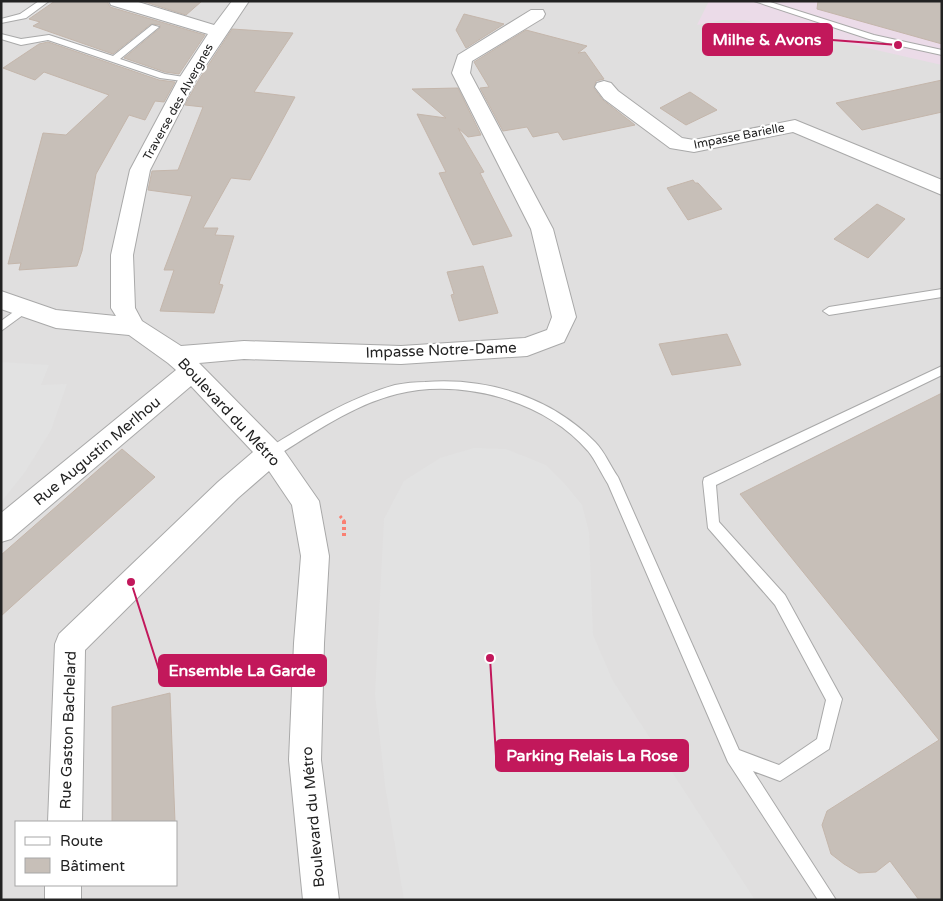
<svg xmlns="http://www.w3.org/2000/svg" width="943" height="901" font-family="'Varela Round',sans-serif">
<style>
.residential{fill:#e0dfdf;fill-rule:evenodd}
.industrial{fill:#ebdbe8}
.parking{fill:#e2e2e2}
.building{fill:#c7bfb8;stroke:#c4b6ab}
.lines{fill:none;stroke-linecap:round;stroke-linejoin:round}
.service-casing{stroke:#a9a9a9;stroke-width:2}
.minor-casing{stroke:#a9a9a9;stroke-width:2}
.path-far1{stroke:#fa8072;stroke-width:3;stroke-dasharray:2.5 2.5;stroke-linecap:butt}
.path{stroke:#fa8072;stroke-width:4;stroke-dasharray:3 3;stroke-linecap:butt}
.service{fill:#fff;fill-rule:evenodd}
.minor{fill:#fff;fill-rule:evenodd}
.labels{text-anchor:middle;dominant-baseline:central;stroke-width:4.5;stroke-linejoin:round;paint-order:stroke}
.far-street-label{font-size:12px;fill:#222;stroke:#fff}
.street-label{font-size:15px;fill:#222;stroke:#fff}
.leader{fill:none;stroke:#c2185b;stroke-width:2}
.callout-dot{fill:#c2185b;stroke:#fff;stroke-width:2}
.callout{fill:#c2185b;stroke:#c2185b;stroke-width:2}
.callout-label{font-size:16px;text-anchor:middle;font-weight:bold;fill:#fff}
</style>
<rect width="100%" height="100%" fill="#f2efe9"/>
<path class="residential" d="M1,1H942V900H1ZM16,822H176V885H16Z"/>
<path class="industrial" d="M709,1H942V65L744,20H723L697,25Z"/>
<path class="parking" d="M1,362L49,365L41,385L67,384L51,430L25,472L1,502Z
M474,448L506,449L546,465L564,483L582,505L589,532L593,635L613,681L755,900H404L385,785L375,694L384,519L404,481L440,458Z"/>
<path class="building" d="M55,1H107L110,7L205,35L179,74L165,72L124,58L160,28V25L151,24L113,54L33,26L40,22L29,19Z
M142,1H202L186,15Z
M818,1H942V44L817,9Z
M464,14L504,24L466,48L456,30Z
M232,29L293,33L254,92L295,97L250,180L231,178L203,228H218L215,235L234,236L219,284L223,285L214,313L160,311L174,270H164L192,196L148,190L152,171L178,170L203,107L185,105L198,81Z
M526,30L587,46L578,53L585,52L604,79L596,81L594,88L603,100L635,125L563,140L558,132L533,137L527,127L503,131L480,88L489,87L474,62Z
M48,42L159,80L175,82L164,102L155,101L145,120L129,115L96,174L82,251L77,266L19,270L21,263L8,264L43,133L66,135L109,95L44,72L35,80L3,68L39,44Z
M942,80V112L862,130L836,103Z
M458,88L481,135L468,137L458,128L484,172L480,173L512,236L473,245L439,173L446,172L417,114L446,118L412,89Z
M690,92L717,110L686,125L660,108Z
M693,180L695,183H698L722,209L688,220L667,188Z
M877,204L905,219L868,258L834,239Z
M483,266L498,313L459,321L451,295L454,294L447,272Z
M727,334L741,365L672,375L659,344Z
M942,393V900H919L890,861L876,872L859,873L844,864L831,854L822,825L827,811L939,740L740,494Z
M122,449L155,477L1,616V555Z
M170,693L175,822H112V707Z"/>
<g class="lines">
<defs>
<path id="service" d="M39,1H49L26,18L1,23V19L20,14Z
M754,1H767L874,35L942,50V55L869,39Z
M152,25L159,27L120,59L165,74L190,78V82L160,78L48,40L21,45L1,39V34L21,39L49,35L113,56Z
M942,289V297L829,315L823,311L829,307Z
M23,305L29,309L27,312L1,331V321Z
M942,366V375L716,485L719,522L785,595L842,699L829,749L780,781L753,771L836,900H818L728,762L608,484C601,473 596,461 588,451C544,400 461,378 397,394C353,405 313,433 275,457L271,458L267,457L265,453L267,449C307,424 349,398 395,385C405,383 415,382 425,382C487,377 551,397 595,442C605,452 610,466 618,477L739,750L779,765L817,739L826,700L775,605L708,528L703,482L704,478Z"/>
<path id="minor" d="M109,1H135L214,25L232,1H249L196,80L150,170L133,255L135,308L142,321L181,346L244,341L401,346L525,338L547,330L552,317L531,229L452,73L458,55L531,10H543L545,14L543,18L472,61L470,73L553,229L576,317L564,342L527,356L401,364L244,359L199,363L280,445L319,501L329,556L324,643L321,760L339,900H303L289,760L294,643L301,556L292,505L269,471L238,498L85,650L82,822H48L55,644L59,634L218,482L253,452L191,386L11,539L1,542V513L176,370L168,363L129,335L56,328L1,309V291L56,310L116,316L111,308V255L130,170L178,80L208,34L111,5Z
M604,81L611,83L618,91L682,138L694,140L795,120L942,180V195L793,132L694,152L670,148L604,99L595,87L597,83Z
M45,885H81V900H45Z"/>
</defs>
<use href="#service" class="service-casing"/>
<use href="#minor" class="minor-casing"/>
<path class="path-far1" d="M340,516L345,522"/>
<path class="path" d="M344,536V521"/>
<use href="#service" class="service"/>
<use href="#minor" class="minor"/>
</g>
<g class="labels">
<g class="far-street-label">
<text transform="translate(178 102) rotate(-61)">Traverse des Alvergnes</text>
<text transform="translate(739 136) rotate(-11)">Impasse Barielle</text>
</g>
<g class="street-label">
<text transform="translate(441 350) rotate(-2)">Impasse Notre-Dame</text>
<text transform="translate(229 412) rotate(47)">Boulevard du Métro</text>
<text transform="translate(97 451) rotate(-40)">Rue Augustin Merlhou</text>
<text transform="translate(68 730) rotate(-88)">Rue Gaston Bachelard</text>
<text transform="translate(313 817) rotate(-95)">Boulevard du Métro</text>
</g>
</g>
<path class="leader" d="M898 45L832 40M131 582L159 670M490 658L496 756"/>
<g class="callout-dot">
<circle cx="898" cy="45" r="5"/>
<circle cx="131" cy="582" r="5"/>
<circle cx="490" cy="658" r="5"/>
</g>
<g class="callout">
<rect x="703" y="24" width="129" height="31" rx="5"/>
<rect x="159" y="655" width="167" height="31" rx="5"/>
<rect x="496" y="740" width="192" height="31" rx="5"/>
</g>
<g class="callout-label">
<text x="767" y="45">Milhe &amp; Avons</text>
<text x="242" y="676">Ensemble La Garde</text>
<text x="592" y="761">Parking Relais La Rose</text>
</g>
<rect width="943" height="901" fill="none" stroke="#222222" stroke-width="5"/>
<rect x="15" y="821" width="162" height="65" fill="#ffffff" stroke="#a7a7a7"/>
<rect x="25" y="837" width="25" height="8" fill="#ffffff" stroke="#a7a7a7"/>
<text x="60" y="846" font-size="15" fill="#222222">Route</text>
<rect x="25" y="858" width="25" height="15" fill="#c7bfb8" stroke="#a7a7a7"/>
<text x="60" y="871" font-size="15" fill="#222222">Bâtiment</text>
</svg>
